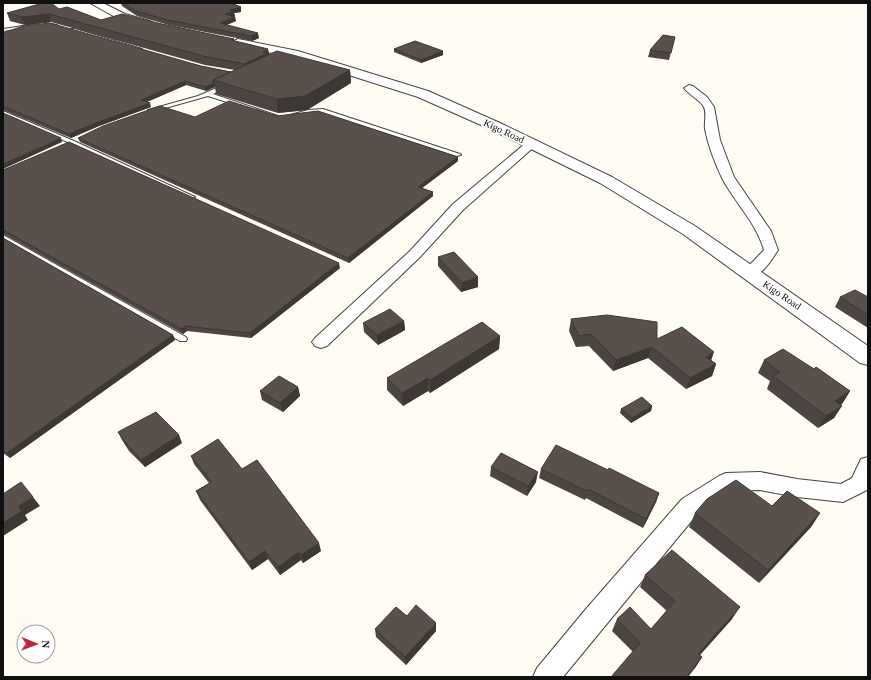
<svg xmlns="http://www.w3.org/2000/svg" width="871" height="680" font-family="Georgia,serif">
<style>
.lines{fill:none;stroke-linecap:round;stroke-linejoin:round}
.service-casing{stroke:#434343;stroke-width:2}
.minor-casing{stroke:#434343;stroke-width:2}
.tertiary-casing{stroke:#434343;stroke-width:2}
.service{fill:#fff;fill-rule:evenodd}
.minor{fill:#fff;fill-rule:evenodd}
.tertiary{fill:#fff;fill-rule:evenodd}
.wall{fill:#4d4541}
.shaded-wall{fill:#3e3835}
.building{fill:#59504c;stroke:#3e3835}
.labels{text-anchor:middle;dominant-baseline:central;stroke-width:4;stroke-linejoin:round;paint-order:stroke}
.far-street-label{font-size:10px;fill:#101010;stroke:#fff}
</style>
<rect width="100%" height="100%" fill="#fffcf4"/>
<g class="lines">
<defs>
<path id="service" d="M43,23L57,25L55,26L43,25L3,31V29Z
M71,29H75L142,49L138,50L71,31Z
M226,84L228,85V87L213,94L278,116L273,117L208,96L151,112L148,110L198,96Z
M323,109L460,154L461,155L456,156L323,113L308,114L290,118L287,116L308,110Z
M3,111L74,141L195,197L192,199L190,198L70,143L3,115Z
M3,235L186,337L187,339L186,341H180L3,240Z"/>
<path id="minor" d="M689,85L693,86L707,97L714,107L720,140L734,177L771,231L778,250C771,261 759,281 744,277L741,274L764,250C756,222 735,203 722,178C715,163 708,145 705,129C704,122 707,114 704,107C699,99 689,95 684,88Z
M531,140L535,142L537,144L535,146L463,210L420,257L327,346L321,348L315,346L312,342L315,338L410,251L453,204L527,142Z
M868,457L867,490L843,502L797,497L760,490L730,491L698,513L563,677H533L537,668L586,609L682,499L719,476L726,473L760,472L797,479L841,484L852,478L861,459Z"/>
<path id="tertiary" d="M90,3H103L125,14L150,21L152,23L146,26L117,18Z
M238,39L298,51L428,91L500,123L612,177L695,226L868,346V365L860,363L683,234L600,183L490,129L418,97L292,57L234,45L232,43L234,41Z"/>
</defs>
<use href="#service" class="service-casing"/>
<use href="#minor" class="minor-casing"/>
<use href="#tertiary" class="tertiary-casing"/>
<use href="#service" class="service"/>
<use href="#minor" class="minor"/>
<use href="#tertiary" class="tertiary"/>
</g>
<path class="wall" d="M121,3H231L241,7V12L234,13L235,16H233L235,17L236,21L227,25L259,38L252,41L169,25L137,16L122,6Z
M59,9L101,20L162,24L234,39V41L269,55L350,70L351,83L307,110L278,113L216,94L215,87L206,91L186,85L147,102L151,107L99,126L71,138L3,110V33L201,66L231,72L235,70L205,65L51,22L25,25L10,21L7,13Z
M675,37L669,60L648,57L650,50Z
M394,49L443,51V55L421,63L394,52Z
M277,116L458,157V161L422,188L433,192V196L349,263L80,142L78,138L195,117Z
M3,170L340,268L251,338L187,331L183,334L3,234Z
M3,238L173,335L175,340L10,458L3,453Z
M438,257L478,287L461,292L438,266Z
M840,297H868V328L835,307Z
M571,319L657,339L711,360L716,364L712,376L686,389L648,358L613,371L589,346L576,347L569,331Z
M404,321L405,330L378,345L364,332L363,323Z
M500,336L499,349L430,393L428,391L403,406L387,390V378Z
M764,360L814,369L850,391L842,404L841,405L834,418L818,428L767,389L770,381L758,373Z
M298,387L300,396L283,412L262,400L260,391Z
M652,406L651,411L631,423L620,413L621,409Z
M118,432L182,443L145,467L129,451L122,440Z
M191,456L242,469L321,551L303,563L301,560L280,575L268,559L252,570L200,500L196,491L209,483L194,464Z
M491,467L536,482L527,496L490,476Z
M541,469L608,470L659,493L656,502L643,528L586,498L585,500L539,478Z
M772,506L820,513L811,527L759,583L689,527L695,513Z
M645,575L732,619L700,655L702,657L695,668L632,651L612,631L617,619L651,629L667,611L640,587Z
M407,616L436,631L406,665L376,637L375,629Z"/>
<path class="shaded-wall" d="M241,7V12L234,13L235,16L226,18L225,14L230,10Z
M49,14L51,22L25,25L22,17Z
M235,17L236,21L220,27V23Z
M258,33L259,38L252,41L251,36Z
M268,49L270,57L246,72L244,64Z
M443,51V55L421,63V60Z
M350,70L351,83L307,110L278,113L276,99Z
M185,81L186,85L142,104L141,100Z
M214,83L215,87L206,91L205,87Z
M150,103L151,107L99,126L71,138L69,134L98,122Z
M61,138L62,142L3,169V164Z
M458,157V161L418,191V187Z
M433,192V196L349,263L348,258Z
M339,263L340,268L251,338L250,333Z
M478,277V287L461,292L462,283Z
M404,321L405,330L378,345L377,335Z
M185,326L187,331L183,334L182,329Z
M173,335L175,340L10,458L7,453Z
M500,336L499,349L430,393V380Z
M652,347L648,358L613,371L616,360Z
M714,352L710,364L706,357Z
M716,364L712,376L686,389L690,378Z
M428,378V391L403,406L402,393Z
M298,387L300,396L283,412L280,403Z
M850,391L842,404L827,413L835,401Z
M652,406L651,411L631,423L632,418Z
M842,406L834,418L818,428L826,416Z
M179,435L182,443L145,467L141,460Z
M538,472L536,482L527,496L528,486Z
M659,493L656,502L643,528L646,519Z
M33,497L40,506L25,515L28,520L3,536V523L18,506Z
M820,513L811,527L759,583L768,570Z
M319,543L321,551L303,563L301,555Z
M265,551L268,559L252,570L249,562Z
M299,552L301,560L280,575L278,567Z
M740,607L732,619L691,665L698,654Z
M436,623V631L406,665L405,657Z
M702,657L695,668L688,677H686Z"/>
<path class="building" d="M43,3H51L59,9L67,7L101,20L122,14L162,24L234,39L231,40L268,49L263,52L268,53L244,64L203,56L49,14L22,17L7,13Z
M123,3H231L241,7L230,10L234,11L225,14L235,17L220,23L258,33L251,36L168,20L136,11Z
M50,23L201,66L231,72L213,80L214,83L205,87L185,81L141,100L150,103L98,122L69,134L3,106V33L23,26Z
M663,35L675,37L671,53L650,50Z
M415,41L443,51L421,60L394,49Z
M277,51L350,70L305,96L276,99L213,80Z
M229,101L277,116L318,111L458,157L418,187L433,192L348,258L78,138L103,126L160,106L195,117Z
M3,113L61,138L3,164Z
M69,142L339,263L250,333L185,326L182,329L3,230V170Z
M3,238L173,335L7,453L3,451Z
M454,252L478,277L462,283L438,257Z
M855,290L868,297V315L840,297Z
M390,309L404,321L377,335L363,323Z
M607,315L657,322V339L682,327L714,352L706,357L716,364L690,378L652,347L616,360L591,334L579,336L571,319Z
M482,322L500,336L430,380L428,378L402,393L387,378Z
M783,349L814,369L816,367L850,391L835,401L842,406L826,416L773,376L780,372L764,360Z
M279,376L298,387L280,403L260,391Z
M642,397L652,406L632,418L621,409Z
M156,412L179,435L141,460L126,443L118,432Z
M218,439L242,469L257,460L319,543L301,555L299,552L278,567L265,551L249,562L196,491L212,482L191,456Z
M556,445L608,470L609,468L659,493L646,519L588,489L587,491L541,469Z
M501,453L538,472L528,486L491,467Z
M736,480L772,506L787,491L820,513L768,570L695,513L707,499Z
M21,482L33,497L18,506L22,511L3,523V494Z
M672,550L740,607L698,654L702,657L686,677H611L640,643L617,619L630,607L651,629L675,601L645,575Z
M416,605L436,623L405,657L375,629L396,607L407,616Z"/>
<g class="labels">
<g class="far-street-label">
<text transform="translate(504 131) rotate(25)">Kigo Road</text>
<text transform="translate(782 295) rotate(34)">Kigo Road</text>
</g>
</g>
<rect width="871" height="680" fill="none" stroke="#101010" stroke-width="8"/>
<g transform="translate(36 644) rotate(91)"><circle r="19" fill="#ffffff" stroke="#9f9f9f"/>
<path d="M0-3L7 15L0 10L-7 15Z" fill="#c22739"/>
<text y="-6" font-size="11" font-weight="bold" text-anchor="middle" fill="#101010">N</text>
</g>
</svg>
